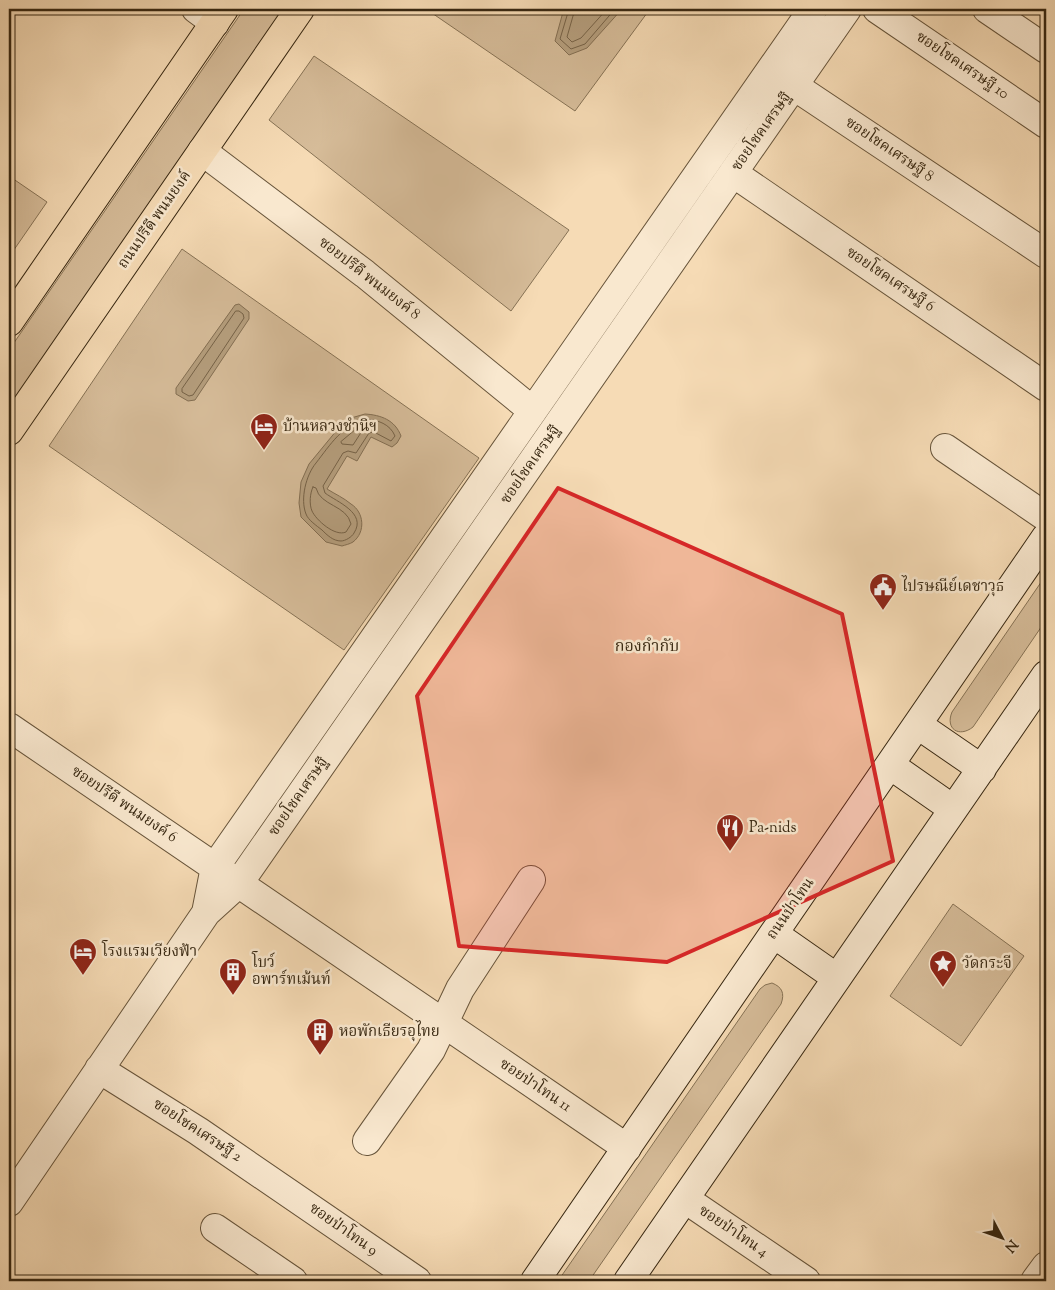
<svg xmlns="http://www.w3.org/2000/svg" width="1055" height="1290" font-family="'Sorts Mill Goudy','Noto Serif Thai',serif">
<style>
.green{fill:#d6bc99;stroke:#867255}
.water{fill:#b59e7d;stroke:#836e52}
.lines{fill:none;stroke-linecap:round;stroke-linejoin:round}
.shore{stroke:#766247;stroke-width:1}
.street-casing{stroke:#67543a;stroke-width:30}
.secondary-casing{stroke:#372711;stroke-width:30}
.primary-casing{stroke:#372711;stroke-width:30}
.street{stroke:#f9e8cf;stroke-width:28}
.secondary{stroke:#f9e8cf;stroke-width:28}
.primary{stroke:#f6dbb5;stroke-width:28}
.marked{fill:#d62828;fill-opacity:0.2;stroke:#d62828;stroke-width:4;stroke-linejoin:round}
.labels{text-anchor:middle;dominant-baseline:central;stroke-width:5;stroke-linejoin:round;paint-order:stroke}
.street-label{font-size:15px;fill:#372711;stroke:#f9e8cf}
.poi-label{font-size:15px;fill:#372711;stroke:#f9e8cf;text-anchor:start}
.neighbourhood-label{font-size:16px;fill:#372711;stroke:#f9e8cf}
</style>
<rect width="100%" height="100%" fill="#f6dbb5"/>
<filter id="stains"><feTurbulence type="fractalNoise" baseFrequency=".004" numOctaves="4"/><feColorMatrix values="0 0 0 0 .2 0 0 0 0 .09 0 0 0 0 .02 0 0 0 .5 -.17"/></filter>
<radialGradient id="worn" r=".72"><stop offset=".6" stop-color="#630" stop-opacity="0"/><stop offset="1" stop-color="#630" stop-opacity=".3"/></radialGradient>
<path class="green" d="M244,9H283L9,408V350Z
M426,9H650L575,111Z
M314,56L569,230L511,311L269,120Z
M9,176L47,202L9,257Z
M182,249L479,458L344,650L49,446Z
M1046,575V620L973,727C959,738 945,729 952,712Z
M953,904L1024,956L961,1046L890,996Z
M772,983C782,987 785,993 781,1004L589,1281H558L760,989L765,985Z"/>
<path class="water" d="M565,9H622L587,48L569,55L555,41L563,12Z
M239,304L249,312V319L195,400L188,401L176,394V388L235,305Z
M365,414C381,415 395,420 401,436L397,443L392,447L371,437L357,461L347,456L327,489C335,494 344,498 351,504C364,512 366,532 353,542C350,544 345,545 342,546L326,542L301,517L299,503L301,482L309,464L337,430L351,418Z"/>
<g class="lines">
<path class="shore" d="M569,9L560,39L571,49L585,44L615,9
M575,9L567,37L572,42L581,38L607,9
M236,311H239L243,314L244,318L193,395L189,396L182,392V389Z
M366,419C378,420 390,424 395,436L391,441L374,432L369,433L356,453L348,451L343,453L323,486L325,493C337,502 367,513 354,533C352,537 345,541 341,541C333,541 327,535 322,530C317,526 308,520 306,514C300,499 306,475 316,463C330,445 343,424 366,419Z
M359,427L362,431L353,445L342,444L341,442Z
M313,487L316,488C320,506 347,505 351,524L346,532C335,537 316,520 312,511C309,504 310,493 313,487Z"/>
<defs>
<path id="street" d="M196,9L215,23
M877,9L1046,124
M987,9L1046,49
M794,86L1046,254
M202,151L365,274L533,411
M733,173L1046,387
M945,448L1046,517
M9,727L627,1148
M206,913L215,867L813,9
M99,1069L198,1131L417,1281
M367,1141L431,1050L460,989L531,880
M685,1199L806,1281
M9,1202L206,913L239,883L847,9
M215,1228L293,1281
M1035,1281L1046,1266"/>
<path id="secondary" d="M918,725L982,769
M890,765L953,809
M774,934L837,978
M535,1281L1046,537
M628,1281L1046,675"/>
<path id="primary" d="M9,322L224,9
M9,431L300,9"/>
</defs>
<use href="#street" class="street-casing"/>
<use href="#secondary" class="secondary-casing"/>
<use href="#primary" class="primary-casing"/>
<use href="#street" class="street"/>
<use href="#secondary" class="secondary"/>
<use href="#primary" class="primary"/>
</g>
<path class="marked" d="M558,488L842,614L893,861L667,962L459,946L417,696Z"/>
<defs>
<symbol id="hotel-pin" viewBox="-11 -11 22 30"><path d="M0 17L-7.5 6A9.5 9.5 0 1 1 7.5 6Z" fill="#8f2418" stroke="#f9e8cf"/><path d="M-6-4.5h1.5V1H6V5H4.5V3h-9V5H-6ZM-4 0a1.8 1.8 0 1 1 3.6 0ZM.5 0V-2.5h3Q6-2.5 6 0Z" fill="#fff"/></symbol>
<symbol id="civic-pin" viewBox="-11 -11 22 30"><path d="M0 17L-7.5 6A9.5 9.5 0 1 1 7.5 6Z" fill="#8f2418" stroke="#f9e8cf"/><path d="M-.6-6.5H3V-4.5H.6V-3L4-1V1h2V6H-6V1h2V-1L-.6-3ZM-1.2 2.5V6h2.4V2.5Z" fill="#fff"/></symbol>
<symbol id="restaurant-pin" viewBox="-11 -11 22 30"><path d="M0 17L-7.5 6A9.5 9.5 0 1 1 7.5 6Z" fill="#8f2418" stroke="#f9e8cf"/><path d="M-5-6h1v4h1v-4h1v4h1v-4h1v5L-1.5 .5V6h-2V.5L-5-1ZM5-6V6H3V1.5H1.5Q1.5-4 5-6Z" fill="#fff"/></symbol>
<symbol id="sight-pin" viewBox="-11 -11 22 30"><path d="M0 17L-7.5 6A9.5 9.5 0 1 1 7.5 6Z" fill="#8f2418" stroke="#f9e8cf"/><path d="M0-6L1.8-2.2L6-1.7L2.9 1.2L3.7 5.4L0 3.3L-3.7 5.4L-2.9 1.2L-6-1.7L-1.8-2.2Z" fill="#fff"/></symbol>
<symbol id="building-pin" viewBox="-11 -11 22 30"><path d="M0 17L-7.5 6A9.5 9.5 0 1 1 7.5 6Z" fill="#8f2418" stroke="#f9e8cf"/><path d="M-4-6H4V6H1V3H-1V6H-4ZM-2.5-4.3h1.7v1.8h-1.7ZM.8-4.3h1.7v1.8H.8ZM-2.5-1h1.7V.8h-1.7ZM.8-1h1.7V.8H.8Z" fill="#fff"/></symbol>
</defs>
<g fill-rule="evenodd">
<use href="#hotel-pin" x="248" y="411" width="32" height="43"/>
<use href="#civic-pin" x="867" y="571" width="32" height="43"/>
<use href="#restaurant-pin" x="714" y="812" width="32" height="43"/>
<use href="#hotel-pin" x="67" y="936" width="32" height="43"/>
<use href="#sight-pin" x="927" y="948" width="32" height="43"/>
<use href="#building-pin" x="217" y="956" width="32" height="43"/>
<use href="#building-pin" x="304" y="1016" width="32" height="43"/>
</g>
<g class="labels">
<g class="street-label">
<text transform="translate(962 66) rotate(34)">ซอยโชคเศรษฐี 10</text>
<text transform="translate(762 132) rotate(-55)">ซอยโชคเศรษฐี</text>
<text transform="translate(889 150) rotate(34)">ซอยโชคเศรษฐี 8</text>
<text transform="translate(155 220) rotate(-55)">ถนนปรีดี พนมยงค์</text>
<text transform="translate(369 279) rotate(38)">ซอยปรีดี พนมยงค์ 8</text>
<text transform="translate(890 280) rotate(34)">ซอยโชคเศรษฐี 6</text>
<text transform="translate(531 465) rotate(-55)">ซอยโชคเศรษฐี</text>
<text transform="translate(299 797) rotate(-55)">ซอยโชคเศรษฐี</text>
<text transform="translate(124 805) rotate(34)">ซอยปรีดี พนมยงค์ 6</text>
<text transform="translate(791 909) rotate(-55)">ถนนป่าโทน</text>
<text transform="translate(535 1086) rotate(34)">ซอยป่าโทน 11</text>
<text transform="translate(197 1131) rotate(33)">ซอยโชคเศรษฐี 2</text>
<text transform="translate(343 1230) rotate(35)">ซอยป่าโทน 9</text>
<text transform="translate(733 1232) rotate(34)">ซอยป่าโทน 4</text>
</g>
<g class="poi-label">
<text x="283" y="427">บ้านหลวงชำนิฯ</text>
<text x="902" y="587">ไปรษณีย์เดชาวุธ</text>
<text x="749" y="828">Pa-nids</text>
<text x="102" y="952">โรงแรมเวียงฟ้า</text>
<text x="252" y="963">โบว์<tspan x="252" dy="17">อพาร์ทเม้นท์</tspan></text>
<text x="962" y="964">วัดกระจี</text>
<text x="339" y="1032">หอพักเธียรอุไทย</text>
</g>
<g class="neighbourhood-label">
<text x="647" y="647">กองกำกับ</text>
</g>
</g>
<rect width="1055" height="1290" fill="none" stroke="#f6dbb5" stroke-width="30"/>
<rect x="10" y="10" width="1035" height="1270" fill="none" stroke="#372711" stroke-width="2.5"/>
<rect x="15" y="15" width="1025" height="1260" fill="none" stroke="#372711"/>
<g transform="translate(1002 1238) rotate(131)" stroke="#f9e8cf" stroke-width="4" paint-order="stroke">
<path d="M0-4L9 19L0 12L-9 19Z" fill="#372711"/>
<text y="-8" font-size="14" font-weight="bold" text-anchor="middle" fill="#372711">N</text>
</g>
<rect width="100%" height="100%" filter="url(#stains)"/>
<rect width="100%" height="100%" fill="url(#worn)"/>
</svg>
